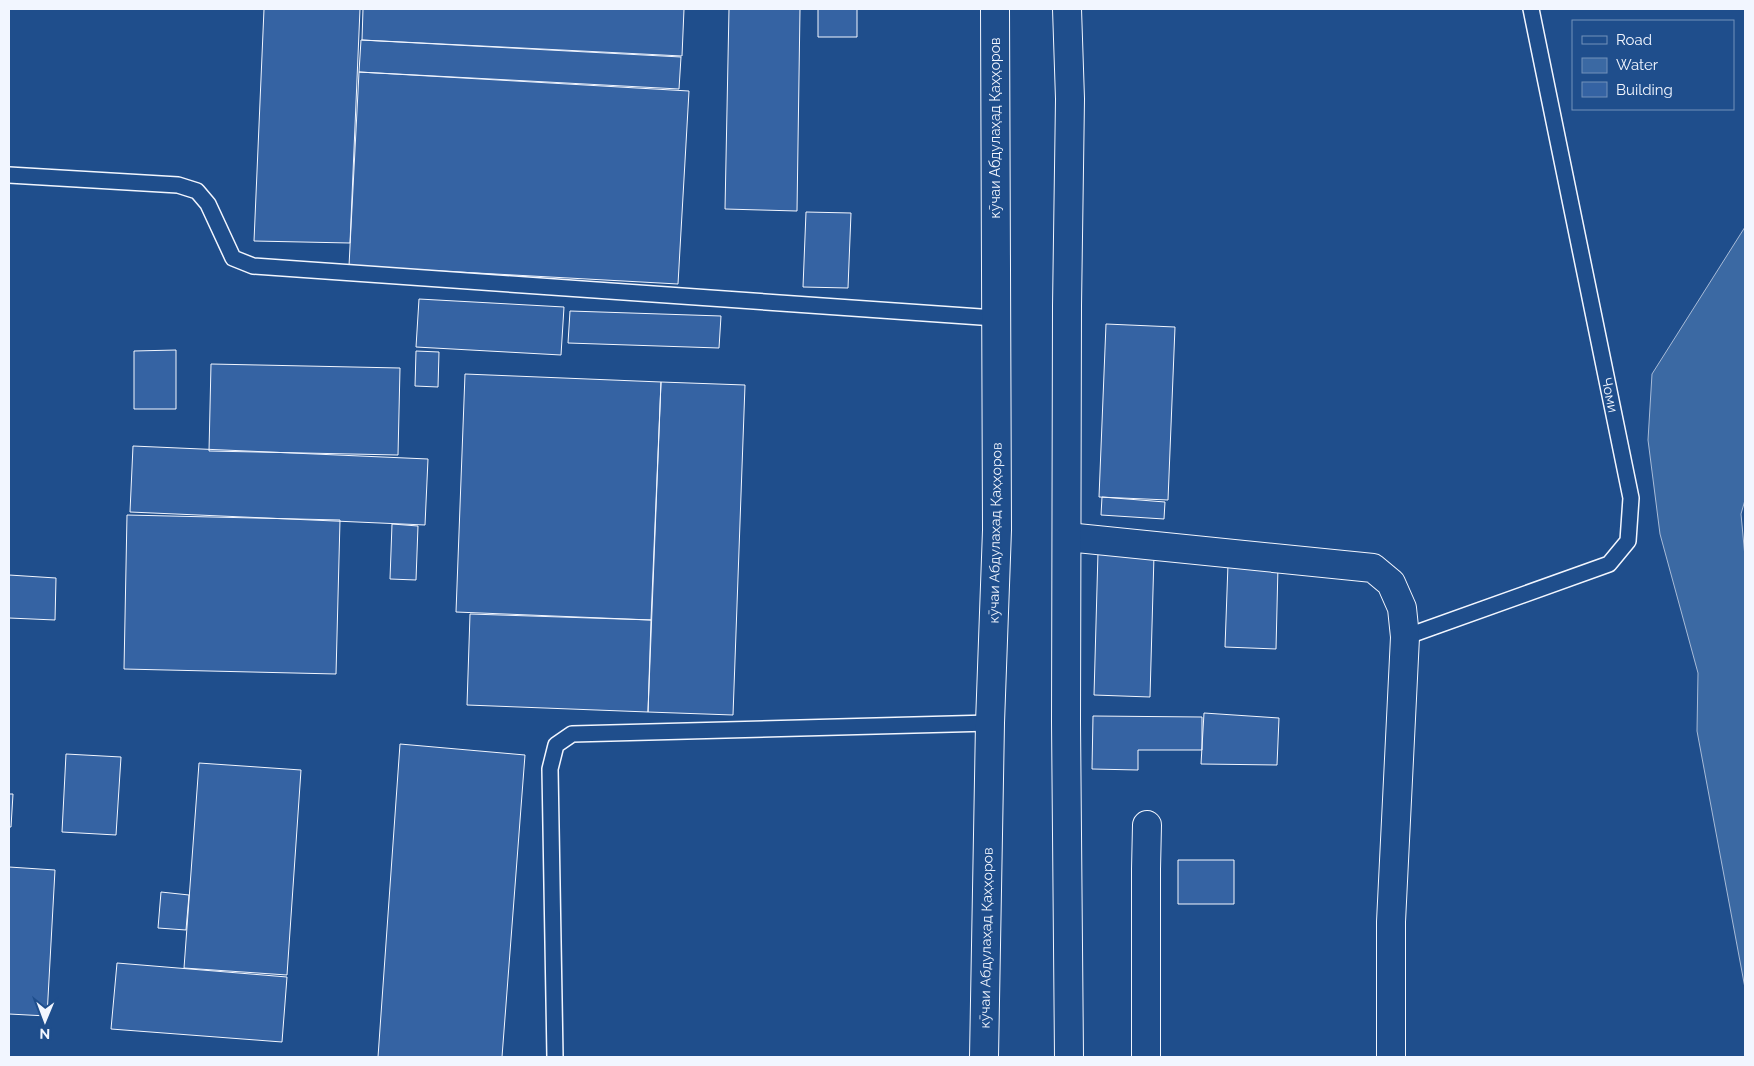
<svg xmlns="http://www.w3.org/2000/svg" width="1754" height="1066" font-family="Raleway,sans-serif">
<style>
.water{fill:#3b69a3;stroke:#a8bbd7}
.building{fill:#3563a3;stroke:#f2f6ff}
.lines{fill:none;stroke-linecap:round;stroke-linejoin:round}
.lane-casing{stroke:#f2f6ff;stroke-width:18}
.street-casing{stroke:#f2f6ff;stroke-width:30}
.secondary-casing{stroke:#f2f6ff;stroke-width:30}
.lane{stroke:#1f4e8c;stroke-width:15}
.street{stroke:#1f4e8c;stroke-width:28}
.secondary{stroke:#1f4e8c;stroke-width:28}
.labels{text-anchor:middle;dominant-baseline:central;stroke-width:4;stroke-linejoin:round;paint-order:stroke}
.street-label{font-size:14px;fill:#f2f6ff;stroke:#1f4e8c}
</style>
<rect width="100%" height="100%" fill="#1f4e8c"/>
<path class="water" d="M1745,227V500L1741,514L1745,557V988L1697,731L1698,673L1660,534L1648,440L1652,374Z"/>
<path class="building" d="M264,9H360L350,243L254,241Z
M363,9H684L682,56L362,40Z
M729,9H800L797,211L725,209Z
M818,9H857V37H818Z
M361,40L681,57L679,89L359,72Z
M359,72L689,91L678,284L349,266Z
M806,212L851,213L848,288L803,287Z
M419,299L564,307L561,355L416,347Z
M570,311L721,316L719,348L568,343Z
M1106,324L1175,327L1168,500L1099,497Z
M176,350V409H134V351Z
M416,351L439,352L438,387L415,386Z
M211,364L400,368L398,455L209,451Z
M465,374L661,382L651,620L456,612Z
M661,382L745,385L733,715L648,712Z
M133,446L428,459L425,525L130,512Z
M1102,497L1165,502L1164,519L1101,515Z
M127,515L340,520L336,674L124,669Z
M392,524L418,526L416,580L390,579Z
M1098,552L1154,555L1150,697L1094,695Z
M1228,564L1278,566L1276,649L1225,647Z
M9,575L56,578L55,620L9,618Z
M470,614L651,620L648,712L467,705Z
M1204,713L1279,718L1277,765L1201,764Z
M1093,716L1202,717V750H1138V770L1092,769Z
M400,744L525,755L502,1057H378Z
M66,754L121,757L116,835L62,832Z
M199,763L301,770L287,975L184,968Z
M9,794H13L11,827H9Z
M1178,860H1234V904H1178Z
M9,867L55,870L47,1016L9,1014Z
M161,892L189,895L186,930L158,928Z
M117,963L287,977L282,1042L111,1029Z"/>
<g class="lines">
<defs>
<path id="lane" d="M9,175L178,185L197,191L208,204L233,258L253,266L995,318
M1405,637L1609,564L1628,541L1631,498L1531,9
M555,1057L550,769L556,745L572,734L990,723"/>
<path id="street" d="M1067,537L1373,568L1391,583L1402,608L1405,637L1391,922V1057
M1146,1057V869L1147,825"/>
<path id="secondary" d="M1067,9L1070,99L1067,306L1066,722L1069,1057
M984,1057L990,723L997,530L995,9"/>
</defs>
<use href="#lane" class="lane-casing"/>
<use href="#street" class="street-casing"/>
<use href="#secondary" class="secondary-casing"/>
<use href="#lane" class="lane"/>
<use href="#street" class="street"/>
<use href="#secondary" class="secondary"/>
</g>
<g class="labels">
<g class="street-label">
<text transform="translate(995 128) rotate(-90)">кӯчаи Абдулаҳад Қаҳҳоров</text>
<text transform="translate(1610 395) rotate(78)">Чоми</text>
<text transform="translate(995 533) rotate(-89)">кӯчаи Абдулаҳад Қаҳҳоров</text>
<text transform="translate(986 938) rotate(-89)">кӯчаи Абдулаҳад Қаҳҳоров</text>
</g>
</g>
<rect width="1754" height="1066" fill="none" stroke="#f2f6ff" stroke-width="20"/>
<rect x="1572" y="20" width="162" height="90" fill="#1f4e8c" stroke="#7391ba"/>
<rect x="1582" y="36" width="25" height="8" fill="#1f4e8c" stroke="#7391ba"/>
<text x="1616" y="45" font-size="15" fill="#f2f6ff">Road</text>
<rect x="1582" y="58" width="25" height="15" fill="#3b69a3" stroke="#7391ba"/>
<text x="1616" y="70" font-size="15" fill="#f2f6ff">Water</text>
<rect x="1582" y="82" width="25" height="15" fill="#3563a3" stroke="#7391ba"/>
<text x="1616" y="95" font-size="15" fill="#f2f6ff">Building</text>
<g transform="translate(45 1021) rotate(181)" stroke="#1f4e8c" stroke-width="4" paint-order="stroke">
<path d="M0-4L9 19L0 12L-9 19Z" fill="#f2f6ff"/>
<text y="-8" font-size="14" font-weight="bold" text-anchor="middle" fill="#f2f6ff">N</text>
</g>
</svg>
